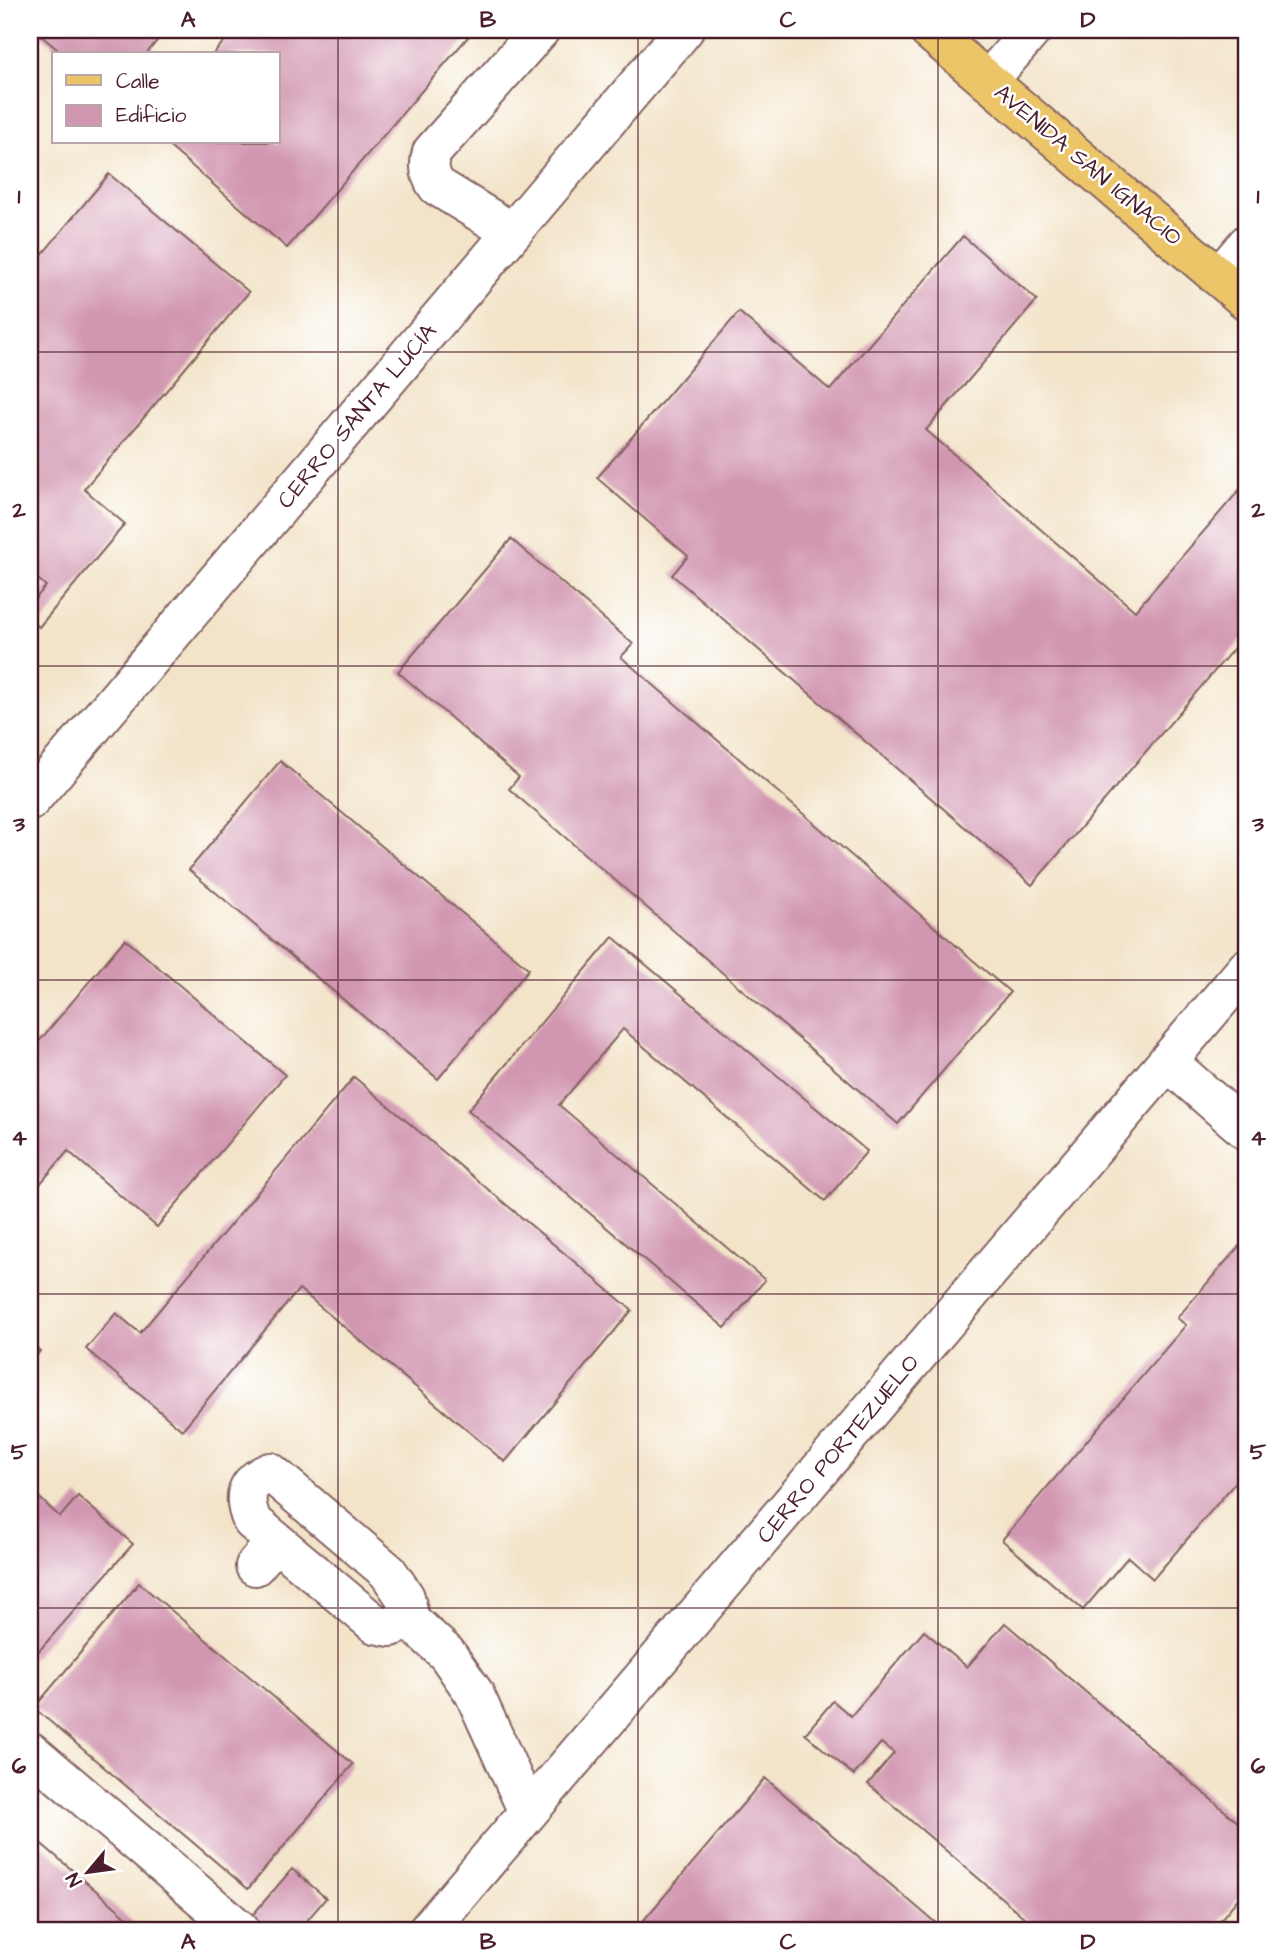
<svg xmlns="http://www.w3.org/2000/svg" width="1277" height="1960" font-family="'Architects Daughter',sans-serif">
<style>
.building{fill:#d196b0}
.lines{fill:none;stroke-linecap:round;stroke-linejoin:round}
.minor-casing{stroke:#856462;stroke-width:42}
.major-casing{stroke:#856462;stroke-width:42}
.minor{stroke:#fff;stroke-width:38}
.major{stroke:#ecc569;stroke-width:38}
.grid{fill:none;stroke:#4a1f2b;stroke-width:2;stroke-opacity:0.55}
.labels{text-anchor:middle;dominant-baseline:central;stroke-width:5;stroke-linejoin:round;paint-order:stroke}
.street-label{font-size:23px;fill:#4a1f2b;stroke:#fff}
.neatline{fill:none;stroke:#4a1f2b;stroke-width:2.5}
.grid-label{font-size:23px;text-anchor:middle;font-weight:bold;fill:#4a1f2b}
</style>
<rect width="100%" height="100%" fill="#fff"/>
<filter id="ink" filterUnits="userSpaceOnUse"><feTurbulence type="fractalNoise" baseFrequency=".0143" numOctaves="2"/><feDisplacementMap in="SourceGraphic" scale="14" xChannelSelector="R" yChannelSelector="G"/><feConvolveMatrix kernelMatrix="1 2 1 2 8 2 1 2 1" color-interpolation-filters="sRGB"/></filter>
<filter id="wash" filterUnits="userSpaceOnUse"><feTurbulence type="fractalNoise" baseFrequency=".00686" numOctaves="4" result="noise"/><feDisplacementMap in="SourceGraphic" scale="28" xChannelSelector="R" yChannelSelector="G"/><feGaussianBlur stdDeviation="1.57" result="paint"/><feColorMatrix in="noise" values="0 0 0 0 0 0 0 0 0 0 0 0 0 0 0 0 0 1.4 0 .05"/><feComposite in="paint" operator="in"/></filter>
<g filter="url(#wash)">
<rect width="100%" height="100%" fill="#f3e4c9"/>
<g id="blocks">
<path class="building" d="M34,30H166L146,54H63Z
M234,30H474L287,248L164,142H278V54H213Z
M109,174L249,292L84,489L125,524L39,627L30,620V605L46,586L30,572V269Z
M963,236L1037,300L926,430L1135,611L1242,487L1247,492V633L1032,885L672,575L688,556L597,478L739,312L830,390Z
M511,539L633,644L621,657L1010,992L898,1124L509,789L519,777L398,672Z
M280,761L529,969L438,1079L189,870Z
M613,937L867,1151L825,1201L623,1029L559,1105L765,1280L725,1328L468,1110Z
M125,939L285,1075L157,1227L68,1151L34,1191L30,1187V1052Z
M354,1077L632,1310L505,1462L299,1289L182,1430L86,1349L116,1313L140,1333Z
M1247,1237V1469L1153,1579L1128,1557L1083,1610L1002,1540L1186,1325L1177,1318Z
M30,1342L40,1351L30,1363Z
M30,1489L60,1517L78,1496L133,1544L30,1661Z
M139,1583L353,1764L248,1889L34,1708Z
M1005,1623L1247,1830V1888L1212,1930H1039L868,1784L894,1753L881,1743L854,1775L805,1734L833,1701L851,1716L924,1631L967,1667Z
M765,1778L944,1930H640L637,1928Z
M30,1834L134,1923L128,1930H30Z
M292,1869L326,1898L299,1930H263L249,1919Z"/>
</g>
</g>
<g filter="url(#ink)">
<use href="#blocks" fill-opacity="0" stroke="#856462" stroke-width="2"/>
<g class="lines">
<defs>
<path id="minor" d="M988,81L1032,30
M512,232L437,186C429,175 428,165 432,152L540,30
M1219,277L1247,244
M30,801L684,30
M1168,1062L1247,1131
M255,1566L276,1541
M410,1620L391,1627L375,1624L252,1521C242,1497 245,1482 270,1472L388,1572L405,1597L410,1620L447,1654L474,1693L528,1812
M30,1751L240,1930
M428,1930L1247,968"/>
<path id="major" d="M928,30L1247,301"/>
</defs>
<use href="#minor" class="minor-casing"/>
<use href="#major" class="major-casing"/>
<use href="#minor" class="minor"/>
<use href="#major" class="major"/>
</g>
</g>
<path class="grid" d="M338,30V1930M638,30V1930M938,30V1930M30,352H1247M30,666H1247M30,980H1247M30,1294H1247M30,1608H1247"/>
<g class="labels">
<g class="street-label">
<text transform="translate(1088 165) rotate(40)">AVENIDA SAN IGNACIO</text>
<text transform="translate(357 416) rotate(-50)">CERRO SANTA LUCÍA</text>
<text transform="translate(838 1449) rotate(-50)">CERRO PORTEZUELO</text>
</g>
</g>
<rect width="1277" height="1960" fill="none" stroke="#fff" stroke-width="77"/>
<rect x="52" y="52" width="228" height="91" fill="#ffffff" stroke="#b7a5aa" stroke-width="2"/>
<rect x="66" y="75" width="35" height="10" fill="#ecc569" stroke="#b7a5aa" stroke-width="2"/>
<text x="116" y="88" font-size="21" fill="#4a1f2b">Calle</text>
<rect x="66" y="105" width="35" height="21" fill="#d196b0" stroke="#b7a5aa" stroke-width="2"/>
<text x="116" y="122" font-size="21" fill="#4a1f2b">Edificio</text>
<g transform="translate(88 1872) rotate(241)" stroke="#ffffff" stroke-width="5" paint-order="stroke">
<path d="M0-5L12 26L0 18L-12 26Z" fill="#4a1f2b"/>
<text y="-10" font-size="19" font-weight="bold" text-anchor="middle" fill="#4a1f2b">N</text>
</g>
<rect x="38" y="38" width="1200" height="1884" class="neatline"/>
<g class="grid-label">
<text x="188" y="27">A</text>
<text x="488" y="27">B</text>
<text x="788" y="27">C</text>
<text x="1088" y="27">D</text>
<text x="19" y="203">1</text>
<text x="1258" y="203">1</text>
<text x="19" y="517">2</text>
<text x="1258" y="517">2</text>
<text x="19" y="831">3</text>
<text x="1258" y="831">3</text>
<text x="19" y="1145">4</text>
<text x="1258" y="1145">4</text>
<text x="19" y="1459">5</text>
<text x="1258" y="1459">5</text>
<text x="19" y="1773">6</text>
<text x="1258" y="1773">6</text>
<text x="188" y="1949">A</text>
<text x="488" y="1949">B</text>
<text x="788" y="1949">C</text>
<text x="1088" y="1949">D</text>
</g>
</svg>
